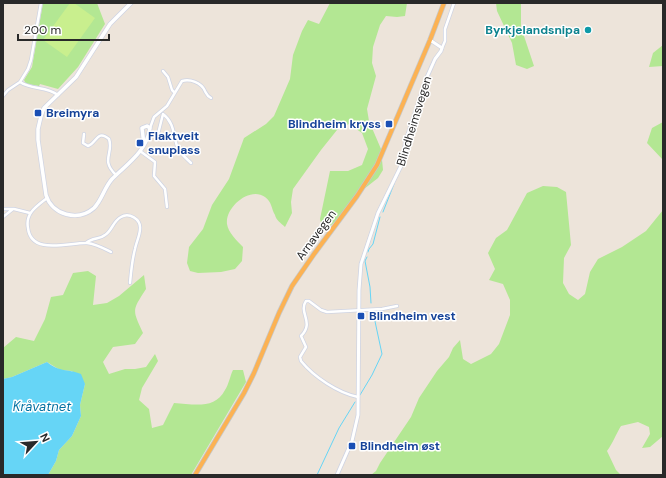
<svg xmlns="http://www.w3.org/2000/svg" width="666" height="478" font-family="'DM Sans',sans-serif">
<style>
.green{fill:#b3e793}
.pitch{fill:#c9ef8e}
.water{fill:#66d5f6}
.lines{fill:none;stroke-linecap:round;stroke-linejoin:round}
.stream{stroke:#66d5f6;stroke-width:1}
.minor-casing{stroke:#cfd4e3;stroke-width:4}
.tertiary-casing{stroke:#cfd4e3;stroke-width:4.5}
.secondary-casing{stroke:#cfd4e3;stroke-width:5}
.trunk-casing{stroke:#c7c7c7;stroke-width:5.5}
.minor{stroke:#fff;stroke-width:2.5}
.tertiary{stroke:#fff;stroke-width:3}
.secondary{stroke:#fff;stroke-width:3.5}
.trunk{stroke:#fcb253;stroke-width:4}
.culture-dot{fill:#0f9aa8;stroke:#fff;stroke-width:1.5}
.transit-dot{fill:#1a4fb4;stroke:#fff;stroke-width:1.5}
.labels{text-anchor:middle;dominant-baseline:central;stroke-width:3;stroke-linejoin:round;paint-order:stroke}
.culture-label{font-size:12px;font-weight:bold;fill:#0d838f;stroke:#fff;text-anchor:end}
.transit-label{font-size:12px;font-weight:bold;fill:#164399;stroke:#fff;text-anchor:start}
.street-label{font-size:12px;fill:#292929;stroke:#fff}
.water-label{font-size:13px;font-style:italic;fill:#0572a2;stroke:#fff}
</style>
<rect width="100%" height="100%" fill="#ede4da"/>
<path class="green" d="M43,3H97L105,24L78,67L58,89L40,84L39,86L26,84L24,80L32,67Z
M330,3H407L405,16L397,17L386,16L380,25L373,47L372,63L376,76L367,109L369,121L381,149L383,170L378,178L364,189L350,203L337,220L330,226H322L320,219L330,171H348L362,165L368,149L362,133L349,124L337,130L321,150L293,189L291,202L292,213L285,227C281,223 276,220 275,215C271,208 272,202 265,197C250,186 225,207 227,224C228,232 237,241 243,247L242,261L235,269L221,272L198,273L190,271L187,263L189,247L203,229L212,205L229,179L244,138L266,124L274,116L290,79L293,55L302,31L308,20L319,24Z
M496,3H521V27L534,66L527,69L516,65L512,43L497,11Z
M663,45V66L649,67L653,53Z
M663,122V160L647,143L652,128Z
M543,186L557,187L566,192L571,245L564,258L563,283L569,294L578,300L585,294L590,272L598,259L622,247L646,231L663,210V436L650,447L642,448L650,434L649,427L638,422L621,426C616,434 613,443 607,451L616,470L621,475H371L376,471L380,463L411,417L419,398L437,371L449,357L453,348L460,340L463,359L471,364L491,354L499,344L510,315V300L503,284L489,280L495,269L488,253L496,238L507,230L527,193Z
M88,271L96,276L93,305L107,303L119,296L144,275L146,289C132,311 132,309 143,333L135,344L113,347L103,362L109,374L125,369H135L146,367L155,354L158,361L142,388L139,400L149,409L152,428L163,425L174,403C193,404 215,410 225,390C229,384 230,376 233,370H243L246,382L191,475H48L56,461L59,450L72,436L81,416L80,405L85,384L72,371L60,370L47,362L12,377L3,379V348L16,337L34,341L45,319L51,297L63,295L73,273Z"/>
<path class="pitch" d="M70,3H74L95,18L67,57L43,40Z"/>
<path class="water" d="M47,362C61,373 66,368 81,374L85,384L80,405L81,416L72,436L59,450L56,461L48,475H3V379L12,377Z"/>
<g class="lines">
<path class="stream" d="M383,212L394,184
M368,252L369,249L373,244L380,217
M367,257L365,261L370,287L371,303
M360,395L372,375L382,354L373,312
M317,475L339,428L355,402"/>
<defs>
<path id="minor" d="M41,3L31,60L28,69L20,82C32,90 46,86 58,95
M442,48L445,41V29L454,3
M163,71L168,77L172,90L174,92
M3,96L8,90L20,82
M150,128L154,117L167,106L182,81C190,79 201,82 205,91C207,95 207,96 211,98
M84,134L83,143L88,146C97,143 97,129 109,139C114,153 100,160 116,175
M157,138L163,114C175,123 173,136 178,149C181,154 187,159 191,163
M140,151L155,162L154,176L165,189L167,207
M47,198C37,206 25,213 28,228C31,256 70,242 87,243C96,244 103,248 111,252
M3,209H14L30,213
M3,217L13,209
M86,243C93,237 99,240 105,235C112,231 113,221 121,217C129,212 141,219 140,229C140,235 136,243 135,249C132,260 131,272 130,283
M358,397C338,393 314,377 301,361L300,357L306,347L301,336C315,322 298,313 306,301H309L321,310L327,312L382,309L397,306"/>
<path id="tertiary" d="M337,475L352,441L358,415L359,290L361,264L378,213L401,166L406,140L427,77L435,59L441,51L442,48L430,40"/>
<path id="secondary" d="M131,3L110,24L76,77L44,108L41,116L38,129V140L46,195C52,215 78,222 94,208C102,200 104,188 112,179C127,164 147,151 150,128L147,126L142,128L144,145"/>
<path id="trunk" d="M195,475L244,393L254,373L279,313L292,286L314,254L357,196L377,165L430,40L444,3"/>
</defs>
<use href="#minor" class="minor-casing"/>
<use href="#tertiary" class="tertiary-casing"/>
<use href="#secondary" class="secondary-casing"/>
<use href="#trunk" class="trunk-casing"/>
<use href="#minor" class="minor"/>
<use href="#tertiary" class="tertiary"/>
<use href="#secondary" class="secondary"/>
<use href="#trunk" class="trunk"/>
</g>
<circle class="culture-dot" cx="588" cy="30" r="4"/>
<g class="transit-dot">
<rect x="34" y="109" width="8" height="8" rx="2"/>
<rect x="385" y="120" width="8" height="8" rx="2"/>
<rect x="136" y="139" width="8" height="8" rx="2"/>
<rect x="357" y="312" width="8" height="8" rx="2"/>
<rect x="348" y="442" width="8" height="8" rx="2"/>
</g>
<g class="labels">
<g class="culture-label">
<text x="580" y="30">Byrkjelandsnipa</text>
</g>
<g class="transit-label">
<text x="46" y="113">Breimyra</text>
<text x="381" y="124" text-anchor="end">Blindheim kryss</text>
<text x="148" y="136">Flaktveit<tspan x="148" dy="14">snuplass</tspan></text>
<text x="369" y="316">Blindheim vest</text>
<text x="360" y="446">Blindheim øst</text>
</g>
<g class="street-label">
<text transform="translate(414 121) rotate(-73)">Blindheimsvegen</text>
<text transform="translate(316 235) rotate(-54)">Arnavegen</text>
</g>
<g class="water-label">
<text x="42" y="406">Kråvatnet</text>
</g>
</g>
<rect width="666" height="478" fill="none" stroke="#292929" stroke-width="8"/>
<g transform="translate(36 442) rotate(64)" stroke="#ffffff" stroke-width="3" paint-order="stroke">
<path d="M0-3L7 15L0 10L-7 15Z" fill="#292929"/>
<text y="-6" font-size="11" font-weight="bold" text-anchor="middle" fill="#292929">N</text>
</g>
<path d="M18 34v6h91v-6" fill="none" stroke="#292929" stroke-width="2"/>
<text x="24" y="34" font-size="12" fill="#292929" stroke="#ffffff" stroke-width="3" paint-order="stroke">200 m</text>
</svg>
